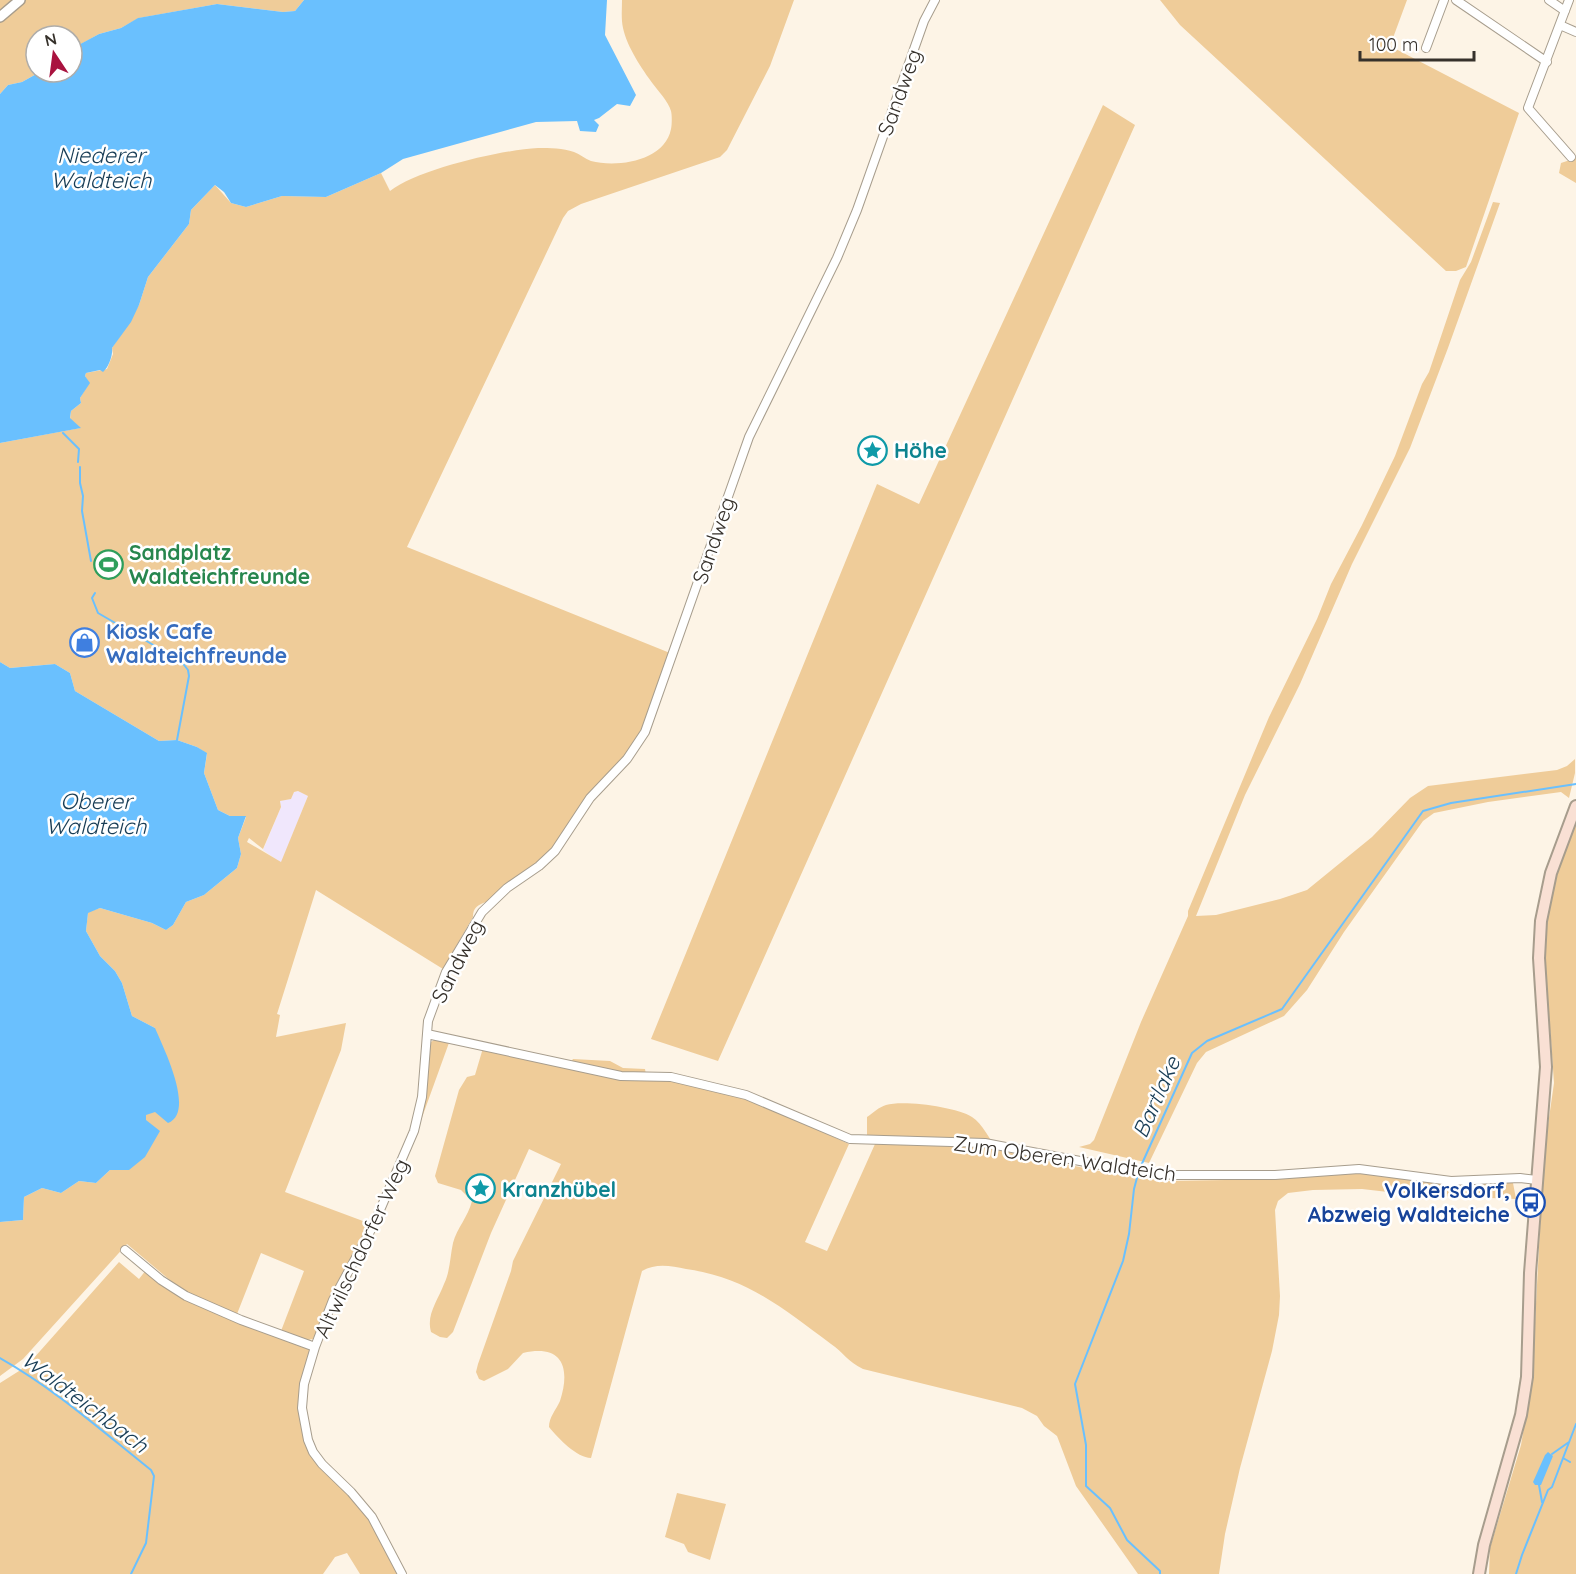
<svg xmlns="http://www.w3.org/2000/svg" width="1576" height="1574" font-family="Quicksand,sans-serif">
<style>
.industrial{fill:#f0e7fc}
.green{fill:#efcc99;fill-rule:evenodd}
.water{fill:#6ac0fe}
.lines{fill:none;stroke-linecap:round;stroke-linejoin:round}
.stream{stroke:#6ac0fe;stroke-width:2}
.minor-casing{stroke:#a79d8d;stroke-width:10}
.tertiary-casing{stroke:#a79d8d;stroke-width:12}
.secondary-casing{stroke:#a79d8d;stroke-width:14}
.minor{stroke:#fff;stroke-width:8}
.tertiary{stroke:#fff;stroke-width:9}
.secondary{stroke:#f9e0d4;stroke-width:10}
.labels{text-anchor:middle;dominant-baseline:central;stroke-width:5;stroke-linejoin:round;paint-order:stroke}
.street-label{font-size:21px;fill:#36312b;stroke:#fff}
.culture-label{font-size:21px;font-weight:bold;fill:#0d838f;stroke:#fff;text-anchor:start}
.leisure-label{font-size:21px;font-weight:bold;fill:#27864d;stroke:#fff;text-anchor:start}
.shop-label{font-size:21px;font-weight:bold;fill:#366cbe;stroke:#fff;text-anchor:start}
.transit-label{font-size:21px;font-weight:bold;fill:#164399;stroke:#fff;text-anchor:end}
.water-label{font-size:22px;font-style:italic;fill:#173c55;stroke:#fff}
</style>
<rect width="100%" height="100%" fill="#fdf4e6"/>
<path class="industrial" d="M299,791L308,796L281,863L263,850L281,807L280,801L290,799L294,792Z"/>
<path class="green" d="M0,0H304L295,11L283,12L217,4L139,18L121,28L99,34L72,49V36H36V72H40L22,82L8,85L0,94Z
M622,0H794L770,66L727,150L720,157L581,204L568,211L563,218L407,547L670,653L638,738L628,752L588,796L552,848L537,863L486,902C478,905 473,907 473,917L443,969L316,890L277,1014L280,1015L276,1037L346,1023L341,1050L285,1192L371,1224L313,1339L307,1340L281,1331L304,1271L261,1253L237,1314L184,1292L127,1244L23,1359L0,1376V1222L23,1220L24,1197L42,1188L61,1193L79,1181L96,1183L110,1170L139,1129L155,1028L132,1016L122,983L115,971L100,956L86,931L88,912L100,908L152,923L166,930L173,925L186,902L204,895L237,868L241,854L238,838L246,817L230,816L218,810L204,773L207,754L197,747L177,740L159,741L75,691L70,673L55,664L10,668L0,662V443L80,428L70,419L71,411L81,403L80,398L89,383L85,376L86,373L107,369L113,354L112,348L139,305L148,277L189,224L191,210L215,185L231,203L246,207L282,196L326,197L381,173L390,191C419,169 501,150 538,148C550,148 563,148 574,152C580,154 585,159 591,161C617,168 665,161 671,129C672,124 672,115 671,111C668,101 659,92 653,84C642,69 627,47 623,28C621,19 622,9 622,0ZM298,791L308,796L281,862L247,842L249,838L263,849L281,807L280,801L291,799L294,792Z
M1160,0H1407L1390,46L1519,113L1466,267L1456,271H1446L1180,25Z
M1103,105L1135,125L718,1061L651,1039L877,484L919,504Z
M1576,158V183L1559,173L1561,163Z
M1493,202L1500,203L1448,348L1410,448L1352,564L1300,684L1245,795L1196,916L1216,915L1280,899L1307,890L1372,837L1410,798L1428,786L1557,770L1567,766L1575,759V773L1569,798L1561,792L1488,802L1434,813L1423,821L1344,932L1307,990L1284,1016L1206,1052L1197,1063L1149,1163L1079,1147L1090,1144L1094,1140L1141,1022L1188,916V911L1269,717L1317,619L1331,584L1362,525L1395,456L1422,384L1429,372L1460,280L1471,262Z
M1576,824V1574H1489L1490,1548L1521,1445L1529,1397L1533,1360L1544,1153L1554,1083L1551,1040L1546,991V926L1555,877L1563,848Z
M437,1038L450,1040L420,1123L431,1042Z
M483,1048L568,1066L573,1059L610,1061L623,1068L645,1069L646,1075L632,1081H672L746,1097L849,1144L805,1242L827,1251L875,1144L934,1146L867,1136V1117C873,1113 879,1107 886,1105C904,1100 956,1107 972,1117C983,1124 990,1140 997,1150L1109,1173L1167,1181L1225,1180L1365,1173L1453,1183H1513L1516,1199L1414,1195L1362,1189L1313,1190L1288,1193L1278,1201L1275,1210L1280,1296L1279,1315L1272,1351L1240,1468L1225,1534L1219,1574H1138L1076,1486L1057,1436L1044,1426L1037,1416L1022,1408L863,1369C847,1361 844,1353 831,1344C782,1308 748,1278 686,1269C671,1266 656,1263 642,1271L591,1458C577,1458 558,1438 549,1427C549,1417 556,1410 560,1401C571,1367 562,1344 523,1353L508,1369L484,1381L479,1379L476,1372L478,1364L511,1271L513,1261L561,1164L529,1149L491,1233L453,1332L447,1338L440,1337L431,1332C426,1315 438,1300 444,1284C450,1272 450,1257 453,1243C457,1228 468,1217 472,1201L461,1190L438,1183L435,1176L459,1090L467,1077L475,1075Z
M119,1262L139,1279L146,1270L163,1286L185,1300L313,1349L302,1408L313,1452L372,1517L402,1574H360L347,1553L335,1557L323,1574H0V1383L19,1371L33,1359Z
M677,1493L726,1504L710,1560L688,1552L684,1544L665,1537Z"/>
<path class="water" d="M304,0H607L605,35L636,95L630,106L617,104L599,118L594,120L599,125L596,132L580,131L577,121L536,122L403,159L381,173L326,197L282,196L246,207L231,203L224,192L215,185L191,210L189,224L148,277L139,305L131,322L112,348C113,355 109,367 103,372L100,370L86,373L85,376L90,383L80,398L81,403L71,411L70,418L81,428L0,443V94L8,85L22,82L40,72H72L73,48L99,34L121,28L138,18L217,4L283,12L295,11Z
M0,662L10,668L55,664L70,673L75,691L159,741L177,740L197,747L207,753L204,773L218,810L230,816H246L238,838L241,854L237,868L204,895L186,902L173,925L166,930L152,923L100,908L88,913L86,931L100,956L115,971L122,983L132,1016L155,1028C163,1047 196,1112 168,1123L155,1112L146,1115V1120L160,1131L145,1157L129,1170H110L96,1183L79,1181L61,1193L42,1188L24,1197L23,1220L0,1222Z
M1548,1452L1553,1456L1541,1485H1535L1533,1482L1545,1455Z"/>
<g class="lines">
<path class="stream" d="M63,433L79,449L78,462
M80,467V483L83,496L82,511L91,561
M95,593L92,598L98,613L181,661L188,670L189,676L177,740
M1140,1168L1192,1053L1207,1041L1282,1009L1423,811L1451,803L1576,784
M1138,1174L1134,1189L1129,1234L1123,1261L1075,1384L1086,1445V1486L1110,1508L1127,1540L1160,1571V1574
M0,1358C55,1389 102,1431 151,1470L154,1476L146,1543L131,1574
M1552,1454L1569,1442
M1563,1458L1570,1462
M1539,1485L1542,1502
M1516,1574L1522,1555L1548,1490L1552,1487L1576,1424"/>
<defs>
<path id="minor" d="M1456,0L1547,62
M1549,0L1565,11
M1569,0L1528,108L1571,157
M1560,25L1576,32
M1426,48L1444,0
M427,1034L621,1076L671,1077L746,1095L850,1139L985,1143L1117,1168L1173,1175H1275L1359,1169L1451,1181L1520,1178L1537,1180
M125,1250L161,1280L186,1296L241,1320L315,1347
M402,1574L372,1517L351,1492L322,1464L313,1452L308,1440L302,1408L304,1384L315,1347L333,1300L374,1224L414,1131L422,1097L428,1021L446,972L482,912L507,888L539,866L555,851L590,798L627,759L645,732L749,437L837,258L857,210L924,21L935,0"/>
<path id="tertiary" d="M0,17L20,0"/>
<path id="secondary" d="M1479,1574L1484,1545L1521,1415L1527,1377L1530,1273L1546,1067L1539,958L1541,921L1551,873L1576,806"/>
</defs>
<use href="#minor" class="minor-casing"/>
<use href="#tertiary" class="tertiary-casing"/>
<use href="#secondary" class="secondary-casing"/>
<use href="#minor" class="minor"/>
<use href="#tertiary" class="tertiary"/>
<use href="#secondary" class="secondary"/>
</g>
<defs>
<symbol id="sight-ring" viewBox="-11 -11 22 22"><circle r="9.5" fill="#fff" stroke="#0f9aa8" stroke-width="1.5"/><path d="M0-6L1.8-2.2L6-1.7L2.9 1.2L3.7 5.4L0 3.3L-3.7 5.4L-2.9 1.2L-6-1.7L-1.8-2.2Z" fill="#0f9aa8"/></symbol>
<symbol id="stadium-ring" viewBox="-11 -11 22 22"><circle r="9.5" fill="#fff" stroke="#2e9e5b" stroke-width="1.5"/><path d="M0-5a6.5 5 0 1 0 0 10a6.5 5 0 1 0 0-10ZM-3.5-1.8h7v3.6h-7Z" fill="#2e9e5b"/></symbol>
<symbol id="shop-ring" viewBox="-11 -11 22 22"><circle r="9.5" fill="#fff" stroke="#3f7fe0" stroke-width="1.5"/><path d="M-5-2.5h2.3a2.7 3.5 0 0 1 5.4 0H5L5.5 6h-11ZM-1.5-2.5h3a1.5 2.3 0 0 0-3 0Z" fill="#3f7fe0"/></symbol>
<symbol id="bus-ring" viewBox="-11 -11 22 22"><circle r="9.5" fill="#fff" stroke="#1a4fb4" stroke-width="1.5"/><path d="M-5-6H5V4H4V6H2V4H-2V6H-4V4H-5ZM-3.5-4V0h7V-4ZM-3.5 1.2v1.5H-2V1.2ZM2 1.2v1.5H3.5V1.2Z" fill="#1a4fb4"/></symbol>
</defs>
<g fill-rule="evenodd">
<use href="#sight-ring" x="856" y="434" width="33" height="33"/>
<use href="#stadium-ring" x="92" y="548" width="33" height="33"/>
<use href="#shop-ring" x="68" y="626" width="33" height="33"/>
<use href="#sight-ring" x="464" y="1172" width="33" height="33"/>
<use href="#bus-ring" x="1514" y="1186" width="33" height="33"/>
</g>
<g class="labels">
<g class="street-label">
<text transform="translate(899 92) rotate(-70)">Sandweg</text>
<text transform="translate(713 540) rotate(-71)">Sandweg</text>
<text transform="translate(457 961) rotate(-63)">Sandweg</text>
<text transform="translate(1065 1158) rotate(8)">Zum Oberen Waldteich</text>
<text transform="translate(361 1248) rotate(-65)">Altwilschdorfer Weg</text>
</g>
<g class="culture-label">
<text x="894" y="450">Höhe</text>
<text x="502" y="1189">Kranzhübel</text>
</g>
<g class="leisure-label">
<text x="129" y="552">Sandplatz<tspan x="129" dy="24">Waldteichfreunde</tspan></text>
</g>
<g class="shop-label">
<text x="106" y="631">Kiosk Cafe<tspan x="106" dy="24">Waldteichfreunde</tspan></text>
</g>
<g class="transit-label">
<text x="1510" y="1190">Volkersdorf,<tspan x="1510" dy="24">Abzweig Waldteiche</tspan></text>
</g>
<g class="water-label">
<text x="101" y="155">Niederer<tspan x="101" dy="25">Waldteich</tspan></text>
<text x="96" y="801">Oberer<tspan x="96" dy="25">Waldteich</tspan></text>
<text transform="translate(1156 1097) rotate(-66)">Bartlake</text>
<text transform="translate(85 1402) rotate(37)">Waldteichbach</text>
</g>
</g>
<g transform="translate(54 54) rotate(347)"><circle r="28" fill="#ffffff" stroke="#afadaa" stroke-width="1.5"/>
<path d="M0-4.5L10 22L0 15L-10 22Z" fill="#a9133f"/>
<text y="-9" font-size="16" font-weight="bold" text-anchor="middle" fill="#36312b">N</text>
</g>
<path d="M1360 51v9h114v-9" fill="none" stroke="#36312b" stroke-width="3"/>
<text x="1369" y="51" font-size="18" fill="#36312b" stroke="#ffffff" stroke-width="4.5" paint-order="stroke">100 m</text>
</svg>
